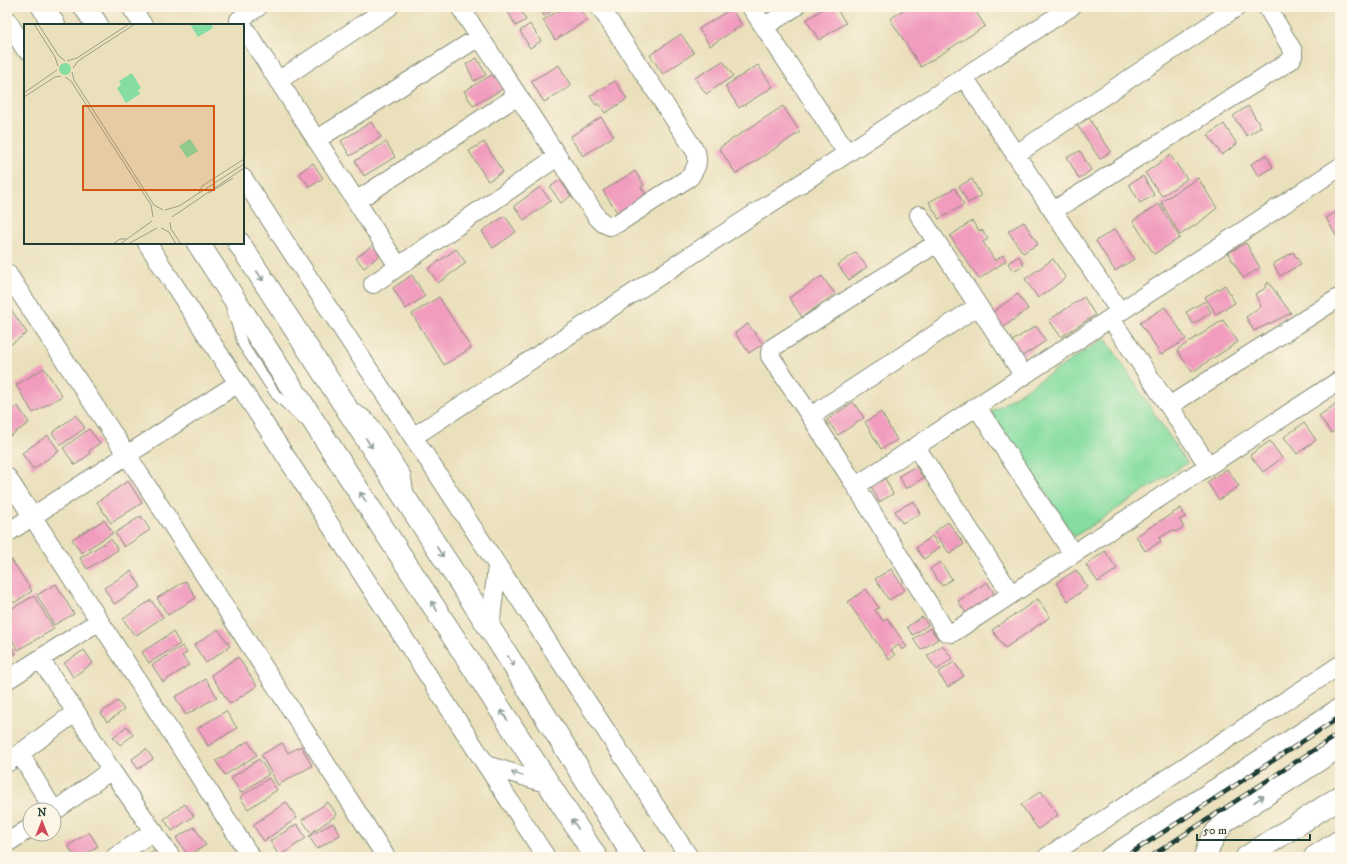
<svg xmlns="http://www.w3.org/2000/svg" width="1347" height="864" font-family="'IM FELL DW Pica',serif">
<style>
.green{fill:#85dda1;stroke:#528d6a}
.building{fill:#f19cbe}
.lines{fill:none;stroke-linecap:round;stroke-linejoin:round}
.lane-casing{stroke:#848e78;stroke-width:11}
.street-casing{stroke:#848e78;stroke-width:20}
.secondary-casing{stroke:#848e78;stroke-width:24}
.lane{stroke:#fff;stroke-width:9}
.street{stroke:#fff;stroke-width:18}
.secondary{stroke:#fff;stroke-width:22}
.rail-casing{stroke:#1f3d34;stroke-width:4.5}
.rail{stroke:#fcf5e5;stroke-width:3;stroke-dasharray:9;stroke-linecap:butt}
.oneway{stroke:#8f9e9a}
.inset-road{fill:none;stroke:#999f86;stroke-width:1}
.view{fill:#d45610;fill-opacity:0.15;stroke:#d45610;stroke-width:2}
.inset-edge{fill:none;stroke:#1f3d34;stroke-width:2}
</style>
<rect width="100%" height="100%" fill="#fcf5e5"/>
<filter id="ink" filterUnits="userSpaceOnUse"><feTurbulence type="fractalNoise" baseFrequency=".025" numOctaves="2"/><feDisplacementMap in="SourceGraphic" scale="8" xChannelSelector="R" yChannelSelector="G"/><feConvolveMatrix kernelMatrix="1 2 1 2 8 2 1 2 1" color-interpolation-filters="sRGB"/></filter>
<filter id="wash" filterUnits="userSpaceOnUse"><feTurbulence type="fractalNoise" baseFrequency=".012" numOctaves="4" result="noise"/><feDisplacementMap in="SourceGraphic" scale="16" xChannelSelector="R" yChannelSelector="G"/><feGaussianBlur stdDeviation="0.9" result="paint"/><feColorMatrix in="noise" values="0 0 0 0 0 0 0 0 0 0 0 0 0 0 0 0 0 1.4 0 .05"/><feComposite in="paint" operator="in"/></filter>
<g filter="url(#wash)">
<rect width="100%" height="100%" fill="#eae0bc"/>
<path class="green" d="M1105,338L1187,463L1074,537L991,412Z"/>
<g id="blocks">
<path class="building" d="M512,7H519L526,20L516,26L507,10Z
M538,7H558L544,16Z
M565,7H579L587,20L555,40L543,20Z
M826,7H835L846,23L819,40L806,20Z
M908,7H973L985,26L921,67L890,19Z
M731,9L742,25L710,46L699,29Z
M530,24L541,41L530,48L520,31Z
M681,34L694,53L663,74L650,55Z
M477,58L486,75L474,81L466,64Z
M723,61L733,76L706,94L695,78Z
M559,65L571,86L544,102L531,81Z
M758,65L773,87L739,108L725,86Z
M495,73L504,88L473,106L464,91Z
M615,81L627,99L605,113L599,103L596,105L590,96Z
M783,106L800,132L736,174L719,148Z
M1248,106L1261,127L1247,136L1233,116Z
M601,117L614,136L583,156L570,137Z
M1089,118L1100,136L1111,151L1100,159L1077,125Z
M371,122L381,137L350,156L341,141Z
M1224,124L1237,144L1222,155L1208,135Z
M386,142L395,157L364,176L355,161Z
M484,142L503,172L488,181L469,151Z
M1080,151L1091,170L1079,179L1067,157Z
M1170,155L1187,179L1162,196L1145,173Z
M1266,155L1273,167L1258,176L1251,164Z
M313,163L323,178L310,187L299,173Z
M635,171L644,185L641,187L647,197L619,215L603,191Z
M1143,176L1154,195L1140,203L1129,184Z
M1198,178L1217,208L1200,222L1180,235L1161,202Z
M972,179L981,196L968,203L959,186Z
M560,180L571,196L561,203L550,187Z
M540,187L551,201L524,220L514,206Z
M955,188L964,205L939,219L929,202Z
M1159,204L1180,238L1154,254L1133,221Z
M1340,210V238L1338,239L1326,218Z
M505,216L516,232L493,248L482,231Z
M972,221L979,231L982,230L988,239L983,242L995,261L1003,255L1006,261L979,279L950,236Z
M1024,222L1038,244L1023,253L1008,231Z
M1115,229L1134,259L1115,271L1096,241Z
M1246,243L1260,268L1243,278L1228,253Z
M373,245L380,255L364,268L356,258Z
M456,249L466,263L438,283L428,269Z
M856,252L867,267L849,280L838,265Z
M1293,252L1301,264L1280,276L1273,264Z
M1019,256L1024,265L1013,271L1008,263Z
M1053,259L1066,278L1038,298L1025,279Z
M412,275L425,296L406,309L393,288Z
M822,276L835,294L802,317L789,298Z
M1268,282L1291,313L1254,331L1246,317L1261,306L1255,294L1264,289Z
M1225,285L1235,303L1216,314L1205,297Z
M1018,294L1028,309L1001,329L990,314Z
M439,297L471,348L444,365L412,314Z
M1084,297L1095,315L1061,337L1049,320Z
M1205,301L1211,313L1193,324L1186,312Z
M1165,307L1186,339L1161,355L1140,323Z
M10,308L27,333L7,347V310Z
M1223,320L1238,342L1192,372L1177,350Z
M748,324L763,344L749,353L735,333Z
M1036,326L1046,341L1019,358L1009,343Z
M44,368L62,396L33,413L16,385Z
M853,402L864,418L838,435L827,420Z
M1338,402L1340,405V427L1331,433L1319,416Z
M18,406L29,423L7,438V413Z
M881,412L897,440L881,449L865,422Z
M76,415L85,428L61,445L52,433Z
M1304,423L1316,440L1297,454L1284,437Z
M89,429L100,443L89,451L90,454L75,465L63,448Z
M48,435L59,451L33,469L22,453Z
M1270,441L1282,458L1263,472L1250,455Z
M916,466L923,478L906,489L899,476Z
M1227,469L1239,486L1219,500L1207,482Z
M885,478L893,494L879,502L871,486Z
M128,481L142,503L111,523L97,502Z
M914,501L920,514L902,523L895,511Z
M1181,508L1185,517L1179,520L1184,527L1175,532L1173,530L1159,538L1161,541L1145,551L1136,536Z
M141,516L150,530L124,547L115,533Z
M104,520L113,533L81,553L72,539Z
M948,522L964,544L950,554L934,532Z
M932,536L940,547L924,559L916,548Z
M111,539L118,550L87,569L80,558Z
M1105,551L1117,569L1098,582L1086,565Z
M11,559L32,591L14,603L7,592V562Z
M940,562L952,579L942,586L930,569Z
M891,569L905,590L889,600L875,579Z
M1076,570L1088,587L1068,601L1056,583Z
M131,571L141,587L114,604L104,588Z
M186,581L196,598L168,615L157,598Z
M987,582L995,595L966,613L958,601Z
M56,584L74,614L54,625L37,595Z
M866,589L879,608L875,610L883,621L887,618L907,647L902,650L899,645L891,650L895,655L889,660L848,602Z
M34,596L54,629L18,650L7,631V611Z
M1038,599L1050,617L1005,648L992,630Z
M151,600L163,617L135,636L123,619Z
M922,617L928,625L913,635L907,627Z
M930,628L938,639L921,650L913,639Z
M218,629L230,646L206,663L194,645Z
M173,632L180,644L149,663L142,652Z
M7,639L16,654L7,659Z
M942,645L952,658L937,670L927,656Z
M182,646L187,653L182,656L189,665L163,682L152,665Z
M84,650L93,663L73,677L64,663Z
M238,657L257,686L230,704L211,675Z
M954,662L964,676L948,687L938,673Z
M206,679L217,697L186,715L175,697Z
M118,701L124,710L107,722L101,713Z
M226,711L237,728L208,746L198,728Z
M127,726L133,735L120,745L113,737Z
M248,741L257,755L225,775L216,761Z
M282,743L288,753L301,746L312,766L278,785L261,755Z
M146,749L153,759L138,769L132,759Z
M259,759L269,774L241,793L231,778Z
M269,778L277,790L248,809L240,797Z
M1041,791L1058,815L1038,829L1021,805Z
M286,802L297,818L264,841L253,825Z
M328,802L337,815L311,833L302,820Z
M185,804L194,816L172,831L164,819Z
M333,823L340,835L317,849L309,836Z
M297,824L306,838L279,856L270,841Z
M194,827L206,845L188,856L176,838Z
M89,832L98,846L82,857H75L68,846Z
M156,850L161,857H145Z"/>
</g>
</g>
<g filter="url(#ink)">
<use href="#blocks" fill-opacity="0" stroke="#848e78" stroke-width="1"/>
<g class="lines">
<defs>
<path id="lane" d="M1338,7L1340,9
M231,308L243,345L276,395L303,420
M352,407L364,414L372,421L406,475L409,494"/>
<path id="street" d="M131,7L143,25
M460,7L597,217L603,223L610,226L618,223L690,177C696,168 699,163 696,152L600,7
M751,7L847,153
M7,20L25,49
M239,20L258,7
M243,26L398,266
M764,27L795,7
M964,77L1120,312
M278,81L389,7
M316,140L479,37
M1015,155L1237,7
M243,178L689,857
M356,201L517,96
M1053,211L1291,60L1293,56V51L1267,7
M919,215L1024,376
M147,243L546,857
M937,243L772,348L770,352V356C832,446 889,539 946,632L952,633L1340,380
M7,273L127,455L386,857
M373,284L557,157
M1111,319L1208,465
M1169,406L1340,297
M977,407L1073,554
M811,416L978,306
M413,437L1071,7
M916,447L1011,594
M7,477L251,857
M856,486L1340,167
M7,533L238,383
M490,628L497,566
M40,659L76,712L111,770L171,857
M7,680L99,621
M20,754L54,811
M7,763L76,712
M486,765L549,784
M55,811L111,770
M7,843L30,828
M115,857L154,831
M1047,857L1340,665
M1109,857L1340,707"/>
<path id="secondary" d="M43,7L54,25
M85,7L97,25
M198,243L596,857
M239,243L502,647L634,857
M1205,857C1210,841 1215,833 1226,820L1340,746
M1247,857L1340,797
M1315,857L1340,841"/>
</defs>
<use href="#lane" class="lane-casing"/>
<use href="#street" class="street-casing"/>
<use href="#secondary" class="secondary-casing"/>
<use href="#lane" class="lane"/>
<use href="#street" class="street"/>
<use href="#secondary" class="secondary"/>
<defs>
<path id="rail" d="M1125,857L1340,717
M1150,857L1340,733"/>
</defs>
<use href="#rail" class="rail-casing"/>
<use href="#rail" class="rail"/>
</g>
<defs><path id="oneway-shaft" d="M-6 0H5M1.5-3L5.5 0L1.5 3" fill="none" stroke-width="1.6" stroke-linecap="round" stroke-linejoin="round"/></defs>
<g class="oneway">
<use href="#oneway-shaft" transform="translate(260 276) rotate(57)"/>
<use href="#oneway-shaft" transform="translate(369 443) rotate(57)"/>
<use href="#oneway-shaft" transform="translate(363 497) rotate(-123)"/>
<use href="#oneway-shaft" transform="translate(440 552) rotate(57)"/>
<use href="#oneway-shaft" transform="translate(434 606) rotate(-123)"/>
<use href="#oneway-shaft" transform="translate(511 661) rotate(58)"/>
<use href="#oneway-shaft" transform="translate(504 715) rotate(-123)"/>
<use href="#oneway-shaft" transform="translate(517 774) rotate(-162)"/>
<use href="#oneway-shaft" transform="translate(1259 799) rotate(-33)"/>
<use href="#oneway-shaft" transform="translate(575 824) rotate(-123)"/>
</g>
</g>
<g transform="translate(24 24)">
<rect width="220" height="220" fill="#eae0bc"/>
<path d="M166,0H187L189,4L174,13ZM35 45a6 6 0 1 1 12 0a6 6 0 1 1-12 0ZM108,49L117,64L114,66L116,70L102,79L93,64L97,61L95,57ZM166,115L174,127L163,134L155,122Z" fill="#85dda1"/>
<path class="inset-road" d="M10,0L31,33L34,42M14,0L35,32L41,37M43,37L53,34L105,0M49,44L54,37L111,0M48,48L50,56L130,181L139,186M41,53L47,57L127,181L129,193M0,69L33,46M0,73L31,53L37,52M175,169L178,162L220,135M185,169L209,154M141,186L155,182L220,140M148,193L220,144M146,198L147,205L157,220M137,204L145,208L152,220M89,220L96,215H102M96,220L128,197M104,220L133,204"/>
<path class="view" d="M59,82H190V166H59Z"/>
<rect width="220" height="220" class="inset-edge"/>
</g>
<rect width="1347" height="864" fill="none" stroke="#fcf5e5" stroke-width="24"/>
<g transform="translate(42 822)"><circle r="19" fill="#fcf5e5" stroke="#a4ab9e"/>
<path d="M0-3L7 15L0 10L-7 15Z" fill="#d1495b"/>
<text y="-6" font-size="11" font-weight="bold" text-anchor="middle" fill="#1f3d34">N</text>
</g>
<path d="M1197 834v6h113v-6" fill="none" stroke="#1f3d34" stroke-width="2"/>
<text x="1203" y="834" font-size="12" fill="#1f3d34" stroke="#fcf5e5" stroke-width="3" paint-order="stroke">50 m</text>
</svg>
